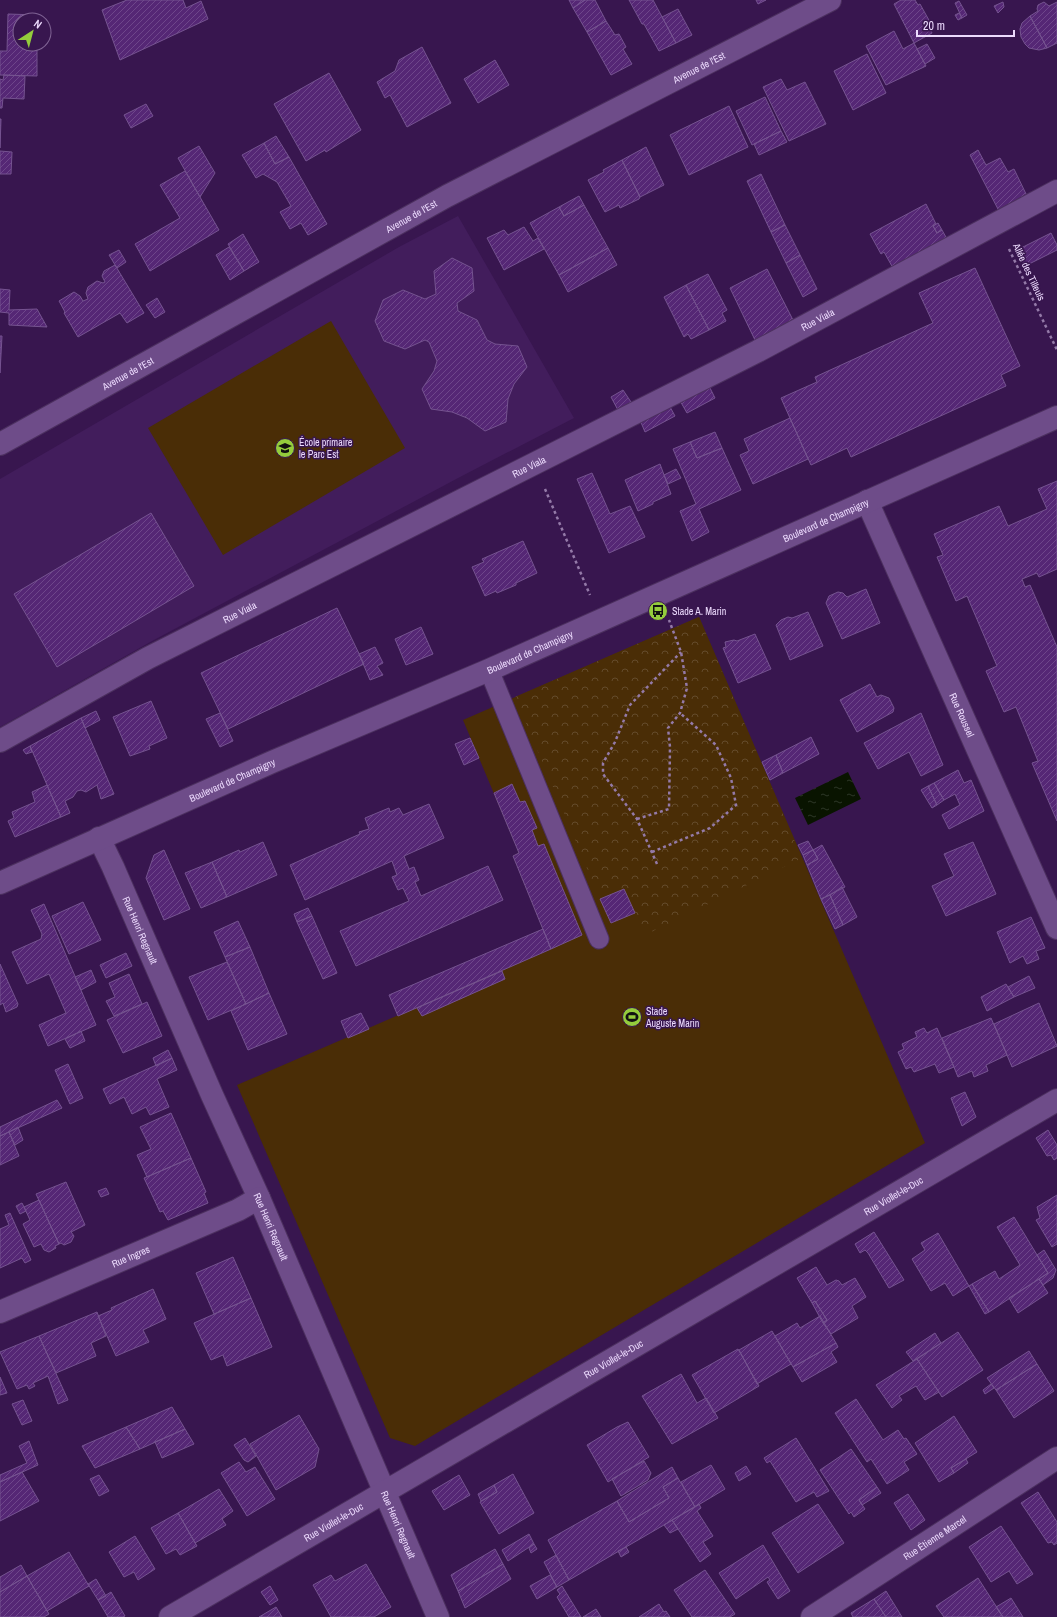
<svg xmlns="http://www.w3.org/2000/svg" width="1057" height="1617" font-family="'Archivo Narrow',sans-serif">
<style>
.built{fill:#421d5c}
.grass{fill:#4a2d06}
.park{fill:url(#park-crowns)}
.water{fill:url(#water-ripples)}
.building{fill:url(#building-hatch);stroke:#755390}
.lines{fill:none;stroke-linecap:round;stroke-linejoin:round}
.service-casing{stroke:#4c305f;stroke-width:21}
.minor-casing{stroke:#4c305f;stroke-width:24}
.secondary-casing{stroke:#4c305f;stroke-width:24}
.path{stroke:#947aa8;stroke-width:2.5;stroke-dasharray:3 3;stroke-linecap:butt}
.service{stroke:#6e4c89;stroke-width:19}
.minor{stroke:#6e4c89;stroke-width:22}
.secondary{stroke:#6e4c89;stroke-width:22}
.labels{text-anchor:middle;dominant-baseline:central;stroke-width:3;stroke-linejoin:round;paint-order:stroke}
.street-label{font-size:10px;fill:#ecdafd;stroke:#38164f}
.poi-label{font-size:10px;fill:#ecdafd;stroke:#38164f;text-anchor:start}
</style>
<defs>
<pattern id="park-crowns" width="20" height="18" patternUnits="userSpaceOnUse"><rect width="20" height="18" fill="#4a2d06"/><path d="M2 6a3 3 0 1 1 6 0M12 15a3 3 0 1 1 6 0" fill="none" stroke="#644b2b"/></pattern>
<pattern id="water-ripples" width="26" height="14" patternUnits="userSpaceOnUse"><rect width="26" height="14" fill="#091400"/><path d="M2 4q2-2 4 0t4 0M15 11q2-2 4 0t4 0" fill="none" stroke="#2d3626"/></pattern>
<pattern id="building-hatch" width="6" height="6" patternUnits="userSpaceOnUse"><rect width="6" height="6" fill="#552775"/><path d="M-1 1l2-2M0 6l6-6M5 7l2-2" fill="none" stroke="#6e468a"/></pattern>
</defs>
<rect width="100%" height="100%" fill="#38164f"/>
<path class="built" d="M458,216L574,418L460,477L152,641L0,727V479L399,247Z"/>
<path class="grass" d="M331,321L405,448L223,555L148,428Z
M699,617L925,1143L415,1446L390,1438L237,1085L551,949L513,856L519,853L463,720Z"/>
<path class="park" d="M699,617L802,858L645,935L624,889L600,899L515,697Z"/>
<path class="water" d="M848,772L861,799L808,825L795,798Z"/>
<path class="building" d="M127,0H183L186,8L201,1L208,19L120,60L102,10Z
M569,0H585L573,8Z
M585,0H595L606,21L587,32L573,8Z
M629,0H653L676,43L659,51L644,24H642Z
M756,0H766L758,4Z
M901,0H915L918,5L920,4L930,22L928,25L932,33L914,43L894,4Z
M959,1L967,15L962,18L955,3Z
M1003,2L1004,7L998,13L994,6Z
M1044,2L1049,6L1057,2V43L1047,48L1030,16L1038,11L1037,9L1038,5Z
M678,9L692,35L676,43L662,17Z
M959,13L962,18L958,20L955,15Z
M8,14L37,15V20H20V44H37V76L0,75V51H7Z
M1030,16L1047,48L1039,50L1029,48L1025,44L1021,37L1020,29L1022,23Z
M606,21L615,35L619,34L626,47L623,49L632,64L611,75L587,32Z
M894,31L903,49L914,43L926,66L886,85L866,46Z
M927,44L935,58L925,64L917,49Z
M422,47L451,103L407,127L390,95L385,98L377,82L395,71L399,60Z
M867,54L886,93L853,110L834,71Z
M495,60L509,85L478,103L464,79Z
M329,73L361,130L326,152L325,150L306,161L274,104Z
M4,75L25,76L24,99L3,98L2,108H0V79L3,80Z
M781,79L787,90L805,82L826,124L789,141L763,87Z
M765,97L781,131L752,145L736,111Z
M146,104L153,116L131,128L124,115Z
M729,106L748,147L689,175L670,135Z
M0,119H1L0,148Z
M781,131L787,142L759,155L754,144Z
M276,136L289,157L275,164L264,143Z
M264,143L275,164L289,157L327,224L308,235L301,223L290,229L280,212L291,206L277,182L263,174L256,178L242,155Z
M199,146L215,173L200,197L178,158Z
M646,147L664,185L640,197L622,160Z
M978,150L986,165L1000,158L1008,172L1014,169L1027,196L999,211L970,155Z
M0,151L12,152L11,174H0Z
M622,160L640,197L639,199L620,208L619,205L605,212L588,180L604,172L603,170Z
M185,171L219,230L150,271L135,244L180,218L160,185Z
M761,174L785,225L771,232L747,181Z
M579,196L584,205L564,216L559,207Z
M926,204L936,224L933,226L937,233L942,230L947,239L893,268L884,252L881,254L870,234Z
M584,205L608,248L559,275L530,223L559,207L564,216Z
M938,223L942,230L937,233L933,226Z
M785,225L800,255L786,263L771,232Z
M524,227L533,241L538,238L544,249L504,270L487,238L504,230L508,235Z
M1051,233L1057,245V250L1025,266L1017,250Z
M243,234L259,262L244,271L228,244Z
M229,247L244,271L230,280L216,255Z
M608,248L617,265L568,292L559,275Z
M119,250L126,262L117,268L109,255Z
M800,255L817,289L803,297L786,263Z
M452,258L472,268L474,291L457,303L458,311L477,320L487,340L495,344L518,346L527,367L514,384L508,399L506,422L485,431L467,418L452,412L431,409L422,389L434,371L437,361L429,342L425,340L405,349L384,341L375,321L383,300L403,290L425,299L436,294L434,271Z
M115,265L144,313L127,323L120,313L78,337L64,313L65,312L59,301L74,292L80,296L83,301L88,299L86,293L88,287L97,281L103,283L105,282L102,276L104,271Z
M975,268L1020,366L1001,375L1006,386L851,457L847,448L811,465L781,398L817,382L815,377L933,323L919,293Z
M767,269L793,320L755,340L730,288Z
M708,274L727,310L722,313L726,321L709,330L686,285Z
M686,285L709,330L691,339L688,334L684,337L664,297Z
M0,289L10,290L9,310L37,309L47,327L9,325V313L0,312Z
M157,298L165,312L155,318L146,305Z
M0,336H2L0,373Z
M708,384L715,398L687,413L679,399Z
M623,390L633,405L619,412L611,397Z
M669,405L675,416L645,432L640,420Z
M790,418L808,459L753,484L740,455L749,451L744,439Z
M715,432L722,448L697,458L690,442Z
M690,442L697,458L722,448L741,490L699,509L709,532L692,541L680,511L696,504L673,449Z
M660,464L671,494L653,502V504L638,511L625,480Z
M676,469L681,478L668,484L664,475Z
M592,473L610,514L630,506L645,537L609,553L577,479Z
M1057,481V569L1039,577L1037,573L1022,579L1025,587L1030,585L1057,647V821L1032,763L1038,761L1016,707L1004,712L986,671L997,666L967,596L956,601L937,557L943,555L934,534L999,506L1008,526L1047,509L1038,489Z
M151,513L194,586L57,667L14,594Z
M523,541L537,573L516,583V585L497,593L496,591L485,596L472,567L484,562L482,559Z
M866,589L880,623L842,639L826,603L829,596L838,592L843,593L847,597Z
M337,608L364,664L228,729L201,673Z
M808,612L823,646L790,660L776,625L781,620L788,617L792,618Z
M421,627L433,654L406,665L395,639Z
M755,634L771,669L738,683L723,648L726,647L725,642L734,640L737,641Z
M375,647L383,663L377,666L383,675L370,680L359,654Z
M870,684L877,697L881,695L889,698L894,708L893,712L857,732L840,700Z
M151,701L167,738L149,746L150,749L130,756L113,717Z
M96,711L100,720L85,728L81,718Z
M220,713L233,741L220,747L206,719Z
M921,713L943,765L921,776L909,752L878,769L864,743Z
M81,718L114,794L101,799L97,785L86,792L81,790L77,791L73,797L65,801L70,813L61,817L30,746Z
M811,737L819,754L783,773L776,755Z
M470,738L479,758L464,765L455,744Z
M30,746L32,752L26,754L23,750Z
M776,755L783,773L770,780L762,762Z
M958,770L964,783L971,780L984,811L949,829L942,815L960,805L955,794L944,800L934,783Z
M934,783L944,800L937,805L928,786Z
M512,784L520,802L525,801L537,828L532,830L538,846L544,844L582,935L551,949L513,856L519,853L494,793Z
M47,785L61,817L15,837L8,821L14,818L12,812L35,802L32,792Z
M928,786L937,805L932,808L921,790Z
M429,804L444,838L404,856L409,869L414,867L419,880L415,882L421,896L488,866L503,900L356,966L340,931L409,901L403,888L398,890L392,877L397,875L392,861L305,900L290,865L360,834L359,832L369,829L365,818L389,808L390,812L399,808L403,815Z
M808,841L813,850L803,855L798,845Z
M263,842L277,875L227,897L212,862L239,850L240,852Z
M973,842L996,894L946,916L932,886L954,876L944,854Z
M822,845L845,887L821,899L807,865L818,859L813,850Z
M164,850L190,909L164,920L146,878L154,855Z
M813,850L818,859L807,865L803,855Z
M212,862L227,897L201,908L185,873Z
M842,887L857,917L843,925L830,895Z
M624,889L635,913L611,923L600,899Z
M830,895L843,925L835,929L821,899Z
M83,902L101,940L69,954L52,916Z
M44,904L96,1025L48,1046L39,1025L66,1013L49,974L27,984L12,952L41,939L42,934L31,910Z
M308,908L312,916L297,922L294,914Z
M312,916L337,973L323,979L297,922Z
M1031,917L1045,948L1036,951L1039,959L1027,964L1023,956L1010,963L997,932Z
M238,921L250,947L225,957L214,932Z
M543,929L551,949L398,1016L389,995Z
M250,947L269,993L246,1004L225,957Z
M126,953L132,966L106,978L100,965Z
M227,962L246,1004L208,1020L189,977Z
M0,964L18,1004L17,1007L6,1012L3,1003L0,1005Z
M91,970L96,982L81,990L75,977Z
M502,971L505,979L422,1016L417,1008Z
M129,974L142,1004L114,1016L106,1001L115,997L109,983Z
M1029,976L1035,988L1014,997L1008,987Z
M1006,984L1014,997L987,1011L981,997Z
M269,993L287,1034L248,1050L231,1011Z
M147,1002L162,1036L123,1053L107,1020Z
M1039,1003L1057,1046L1012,1067L994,1024Z
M361,1013L369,1029L348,1038L341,1021Z
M991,1018L1007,1055L986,1065L988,1071L974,1077L972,1071L958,1077L942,1038Z
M924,1028L927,1033L937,1028L954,1067L939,1073L935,1064L914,1072L911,1067L906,1069L898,1052L904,1049L902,1044L917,1037L915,1032Z
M81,1031L85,1041L70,1048L65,1039Z
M168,1050L172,1058L156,1066L153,1058Z
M172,1058L177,1070L157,1079L169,1107L150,1115L146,1107L132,1114L124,1097L110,1104L103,1089Z
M68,1064L83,1098L70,1104L55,1070Z
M965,1092L976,1117L962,1126L951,1098Z
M57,1100L62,1108L0,1136V1127Z
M171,1113L191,1158L147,1177L137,1155L151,1149L140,1127Z
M18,1127L23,1140L15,1145L9,1132Z
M1048,1130L1057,1145V1158L1054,1160L1051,1155L1047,1156L1036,1138Z
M9,1132L19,1156L0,1165V1136Z
M191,1158L206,1192L204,1193L208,1203L168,1220L163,1211L160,1212L144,1178Z
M66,1182L85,1225L71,1232L74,1236L71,1242L64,1245L61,1243L59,1244L36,1194Z
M106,1188L109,1194L101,1197L98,1191Z
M1057,1195V1244L1052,1247L1036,1220L1040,1218L1037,1207Z
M39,1200L59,1244L55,1246L56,1248L49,1252L44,1250L41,1244L34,1247L23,1224L30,1220L24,1207Z
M22,1203L26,1211L20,1214L16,1206Z
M10,1213L31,1260L25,1263L22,1258L0,1268V1229L9,1225L5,1215Z
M1014,1217L1048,1273L989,1312L972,1284L995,1271L999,1279L1020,1265L997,1227Z
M874,1232L904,1280L889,1288L868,1253L865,1250L860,1253L855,1244Z
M938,1233L969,1286L953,1296L945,1283L931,1291L912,1259L925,1250L921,1243Z
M1044,1250L1056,1270L1053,1278L1043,1285L1039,1279L1048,1273L1037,1255Z
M233,1257L251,1298L214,1314L196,1273Z
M816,1267L827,1285L836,1280L839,1281L842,1285L855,1278L866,1297L852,1306L858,1318L831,1334L823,1323L827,1320L815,1301L812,1303L797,1278Z
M1039,1279L1048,1293L1018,1313L1009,1298Z
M972,1284L989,1312L985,1314L969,1286Z
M153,1289L166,1319L143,1330L149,1342L116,1356L98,1316L112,1310L111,1308Z
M251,1298L272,1347L227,1366L223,1355L211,1360L194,1323Z
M815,1301L827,1320L823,1323L812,1303Z
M97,1312L106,1336L91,1343L96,1356L56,1373L39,1336Z
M820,1316L836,1343L793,1367L775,1336L797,1323L800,1328Z
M772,1331L791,1364L757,1384L739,1350Z
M958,1332L983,1370L942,1397L917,1359Z
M935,1333L941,1343L913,1361L906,1352Z
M39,1336L68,1400L58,1404L48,1376L33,1383L35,1386L29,1389L27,1385L17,1389L0,1352Z
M836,1343L838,1347L831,1352L837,1362L802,1382L793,1367Z
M738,1349L759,1386L714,1413L692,1375Z
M1029,1351L1037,1364L996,1390L987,1378Z
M917,1359L939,1392L925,1400L916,1386L899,1396L902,1400L892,1408L876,1385Z
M1037,1364L1054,1391L1014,1418L996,1390Z
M681,1374L697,1403L706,1398L718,1418L672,1444L642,1396Z
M0,1377L7,1393L0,1395Z
M991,1384L994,1388L985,1394L983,1390Z
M856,1399L883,1440L898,1430L904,1439L906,1438L917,1454L904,1462L909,1470L887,1484L871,1459L867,1462L835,1413Z
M23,1400L32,1421L22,1425L12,1404Z
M172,1407L185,1429L140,1449L126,1427Z
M299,1415L319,1449L315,1467L276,1490L250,1444Z
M954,1416L977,1452L951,1468L954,1473L939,1482L915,1443Z
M628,1422L649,1457L608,1482L587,1445L617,1427Z
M126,1427L140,1449L95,1468L82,1446Z
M185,1429L194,1444L162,1458L155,1442Z
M245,1438L256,1456L248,1462L244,1460L234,1445Z
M796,1438L829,1491L817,1497L814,1492L796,1502L770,1461L767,1463L764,1458Z
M29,1441L38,1465L0,1482V1475L27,1463L19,1446Z
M851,1449L877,1487L859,1500L865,1509L854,1517L851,1512L849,1514L820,1470Z
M966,1459L968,1463L954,1473L951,1468Z
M644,1461L651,1473L648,1480L621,1496L612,1479Z
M239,1462L246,1472L255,1467L275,1499L247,1516L221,1473Z
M711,1465L725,1489L695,1507L681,1482Z
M746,1466L751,1474L739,1481L735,1473Z
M672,1467L678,1478L663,1487L669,1498L629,1522L617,1501Z
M22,1472L39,1501L0,1521V1482Z
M513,1474L534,1513L499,1534L480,1502L497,1492L494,1485Z
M99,1475L109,1491L99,1496L90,1479Z
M459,1475L470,1495L444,1510L432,1491Z
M678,1478L695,1507L569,1580L548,1540L617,1501L629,1522L669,1498L663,1487Z
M494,1485L497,1492L481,1501L478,1494Z
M877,1487L881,1493L862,1505L859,1500Z
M219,1489L233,1511L222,1519L226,1525L195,1543L178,1513Z
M1038,1492L1057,1522V1543L1054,1545L1052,1542L1048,1543L1021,1503Z
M908,1494L925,1520L911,1530L894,1503Z
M699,1504L701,1508L697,1511L713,1536L703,1542L711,1554L700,1562L672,1520Z
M818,1504L844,1543L798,1573L772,1533Z
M178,1513L197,1546L180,1555L176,1549L166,1554L151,1528Z
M672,1520L678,1529L670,1533L664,1525Z
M1001,1526L1033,1574L1017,1584L1009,1571L991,1582L969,1547Z
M529,1534L534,1544L508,1561L502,1550Z
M135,1536L155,1569L138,1580L134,1572L124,1577L109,1552Z
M534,1544L537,1549L531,1553L529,1548Z
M763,1545L790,1591L778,1599L767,1582L770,1580L768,1577L736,1599L719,1573Z
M626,1547L629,1552L621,1557L618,1551Z
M495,1549L503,1564L458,1591L451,1575Z
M69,1552L89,1586L47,1611L27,1576Z
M556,1555L569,1580L557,1587L544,1562Z
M366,1564L391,1607L374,1617H331L313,1585L331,1575L335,1581Z
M503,1564L511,1579L465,1608L458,1591Z
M21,1565L27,1576L0,1592V1577Z
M705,1570L735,1614L730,1617H692L674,1590Z
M550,1575L557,1587L537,1599L530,1586Z
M27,1576L49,1614L44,1617H0V1592Z
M978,1578L1003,1617H944L936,1606Z
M96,1579L106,1596L98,1600L88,1584Z
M270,1586L278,1600L270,1605L261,1592Z
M562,1586L581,1617H569L557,1597L560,1594L557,1590Z
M886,1591L902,1617H886L874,1599Z
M111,1592L125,1616L123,1617H108L98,1600Z
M1011,1598L1023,1617H1003L996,1607Z
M874,1599L886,1617H853L851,1613Z
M659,1604L664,1612L666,1611L670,1617H639Z
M276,1607L282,1617H259Z
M596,1609L601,1617H583Z"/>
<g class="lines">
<defs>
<path id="service" d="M489,670L599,939"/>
<g id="minor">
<path id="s1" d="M0,444L447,196L830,0"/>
<path id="s2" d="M867,501L1057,928"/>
<path id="s3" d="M0,741L148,658L758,351L1057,191"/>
<path id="s4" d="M99,838L113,867L212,1095L259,1198L438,1617"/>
<path id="s5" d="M0,1312L238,1210L259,1198"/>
<path id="s6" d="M170,1617L1057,1100"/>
<path id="s7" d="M812,1617L1057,1458"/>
</g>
<g id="secondary">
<path id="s8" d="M0,883L272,762L489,670L1057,417"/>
</g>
</defs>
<use href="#service" class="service-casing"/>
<use href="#minor" class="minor-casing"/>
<use href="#secondary" class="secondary-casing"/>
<path class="path" d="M1009,249L1057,350
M545,489L590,595
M637,819L669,809L670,747L668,728L680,713L687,688L681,652L669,620
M652,852L710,828L736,805L731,778L716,745L680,713
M657,864L637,819L603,774V763L615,742L630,705L681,652"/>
<use href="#service" class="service"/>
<use href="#minor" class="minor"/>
<use href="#secondary" class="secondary"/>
</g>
<defs>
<symbol id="school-disc" viewBox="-11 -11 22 22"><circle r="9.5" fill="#94cc3c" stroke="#38164f"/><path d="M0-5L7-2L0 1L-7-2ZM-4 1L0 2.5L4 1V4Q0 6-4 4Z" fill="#111"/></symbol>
<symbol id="bus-disc" viewBox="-11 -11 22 22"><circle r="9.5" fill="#94cc3c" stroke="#38164f"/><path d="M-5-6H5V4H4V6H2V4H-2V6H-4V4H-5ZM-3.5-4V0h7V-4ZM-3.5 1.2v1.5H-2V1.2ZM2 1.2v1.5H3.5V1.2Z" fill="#111"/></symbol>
<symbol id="stadium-disc" viewBox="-11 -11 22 22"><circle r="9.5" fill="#94cc3c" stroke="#38164f"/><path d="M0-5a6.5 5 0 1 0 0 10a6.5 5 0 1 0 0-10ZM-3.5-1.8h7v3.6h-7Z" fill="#111"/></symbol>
</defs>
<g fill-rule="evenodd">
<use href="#school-disc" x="274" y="437" width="22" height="22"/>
<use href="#bus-disc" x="647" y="600" width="22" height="22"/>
<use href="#stadium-disc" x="621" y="1006" width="22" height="22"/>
</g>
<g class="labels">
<g class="street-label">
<text stroke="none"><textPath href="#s1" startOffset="794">Avenue de l'Est</textPath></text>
<text stroke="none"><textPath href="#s1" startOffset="470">Avenue de l'Est</textPath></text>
<text transform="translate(1029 272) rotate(65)">Allée des Tilleuls</text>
<text stroke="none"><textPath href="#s3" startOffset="920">Rue Viala</textPath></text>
<text stroke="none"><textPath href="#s1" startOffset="146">Avenue de l'Est</textPath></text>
<text stroke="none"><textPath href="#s3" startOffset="596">Rue Viala</textPath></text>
<text stroke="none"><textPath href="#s8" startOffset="902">Boulevard de Champigny</textPath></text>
<text stroke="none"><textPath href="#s3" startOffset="272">Rue Viala</textPath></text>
<text stroke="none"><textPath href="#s8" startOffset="578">Boulevard de Champigny</textPath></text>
<text stroke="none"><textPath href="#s2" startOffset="234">Rue Roussel</textPath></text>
<text stroke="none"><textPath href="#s8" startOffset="254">Boulevard de Champigny</textPath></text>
<text stroke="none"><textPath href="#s4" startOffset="101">Rue Henri Regnault</textPath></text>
<text stroke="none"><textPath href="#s6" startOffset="837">Rue Viollet-le-Duc</textPath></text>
<text stroke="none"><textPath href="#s4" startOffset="425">Rue Henri Regnault</textPath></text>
<text stroke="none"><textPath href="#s5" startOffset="142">Rue Ingres</textPath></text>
<text stroke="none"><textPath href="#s6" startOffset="513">Rue Viollet-le-Duc</textPath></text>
<text stroke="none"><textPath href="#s6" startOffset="189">Rue Viollet-le-Duc</textPath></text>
<text stroke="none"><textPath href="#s4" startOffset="749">Rue Henri Regnault</textPath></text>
<text stroke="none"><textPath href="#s7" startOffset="146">Rue Étienne Marcel</textPath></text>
</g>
<g class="poi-label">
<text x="299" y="442">École primaire<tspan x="299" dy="12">le Parc Est</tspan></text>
<text x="672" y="611">Stade A. Marin</text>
<text x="646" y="1011">Stade<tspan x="646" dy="12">Auguste Marin</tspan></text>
</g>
</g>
<g transform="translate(32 32) rotate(36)"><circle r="19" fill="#38164f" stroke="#806495"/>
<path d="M0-3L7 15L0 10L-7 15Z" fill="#94cc3c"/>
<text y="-6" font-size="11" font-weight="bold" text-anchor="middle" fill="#ecdafd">N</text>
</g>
<path d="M917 30v6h97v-6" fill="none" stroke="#ecdafd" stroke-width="2"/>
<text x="923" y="30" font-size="12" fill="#ecdafd" stroke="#38164f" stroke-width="3" paint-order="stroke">20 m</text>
</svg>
